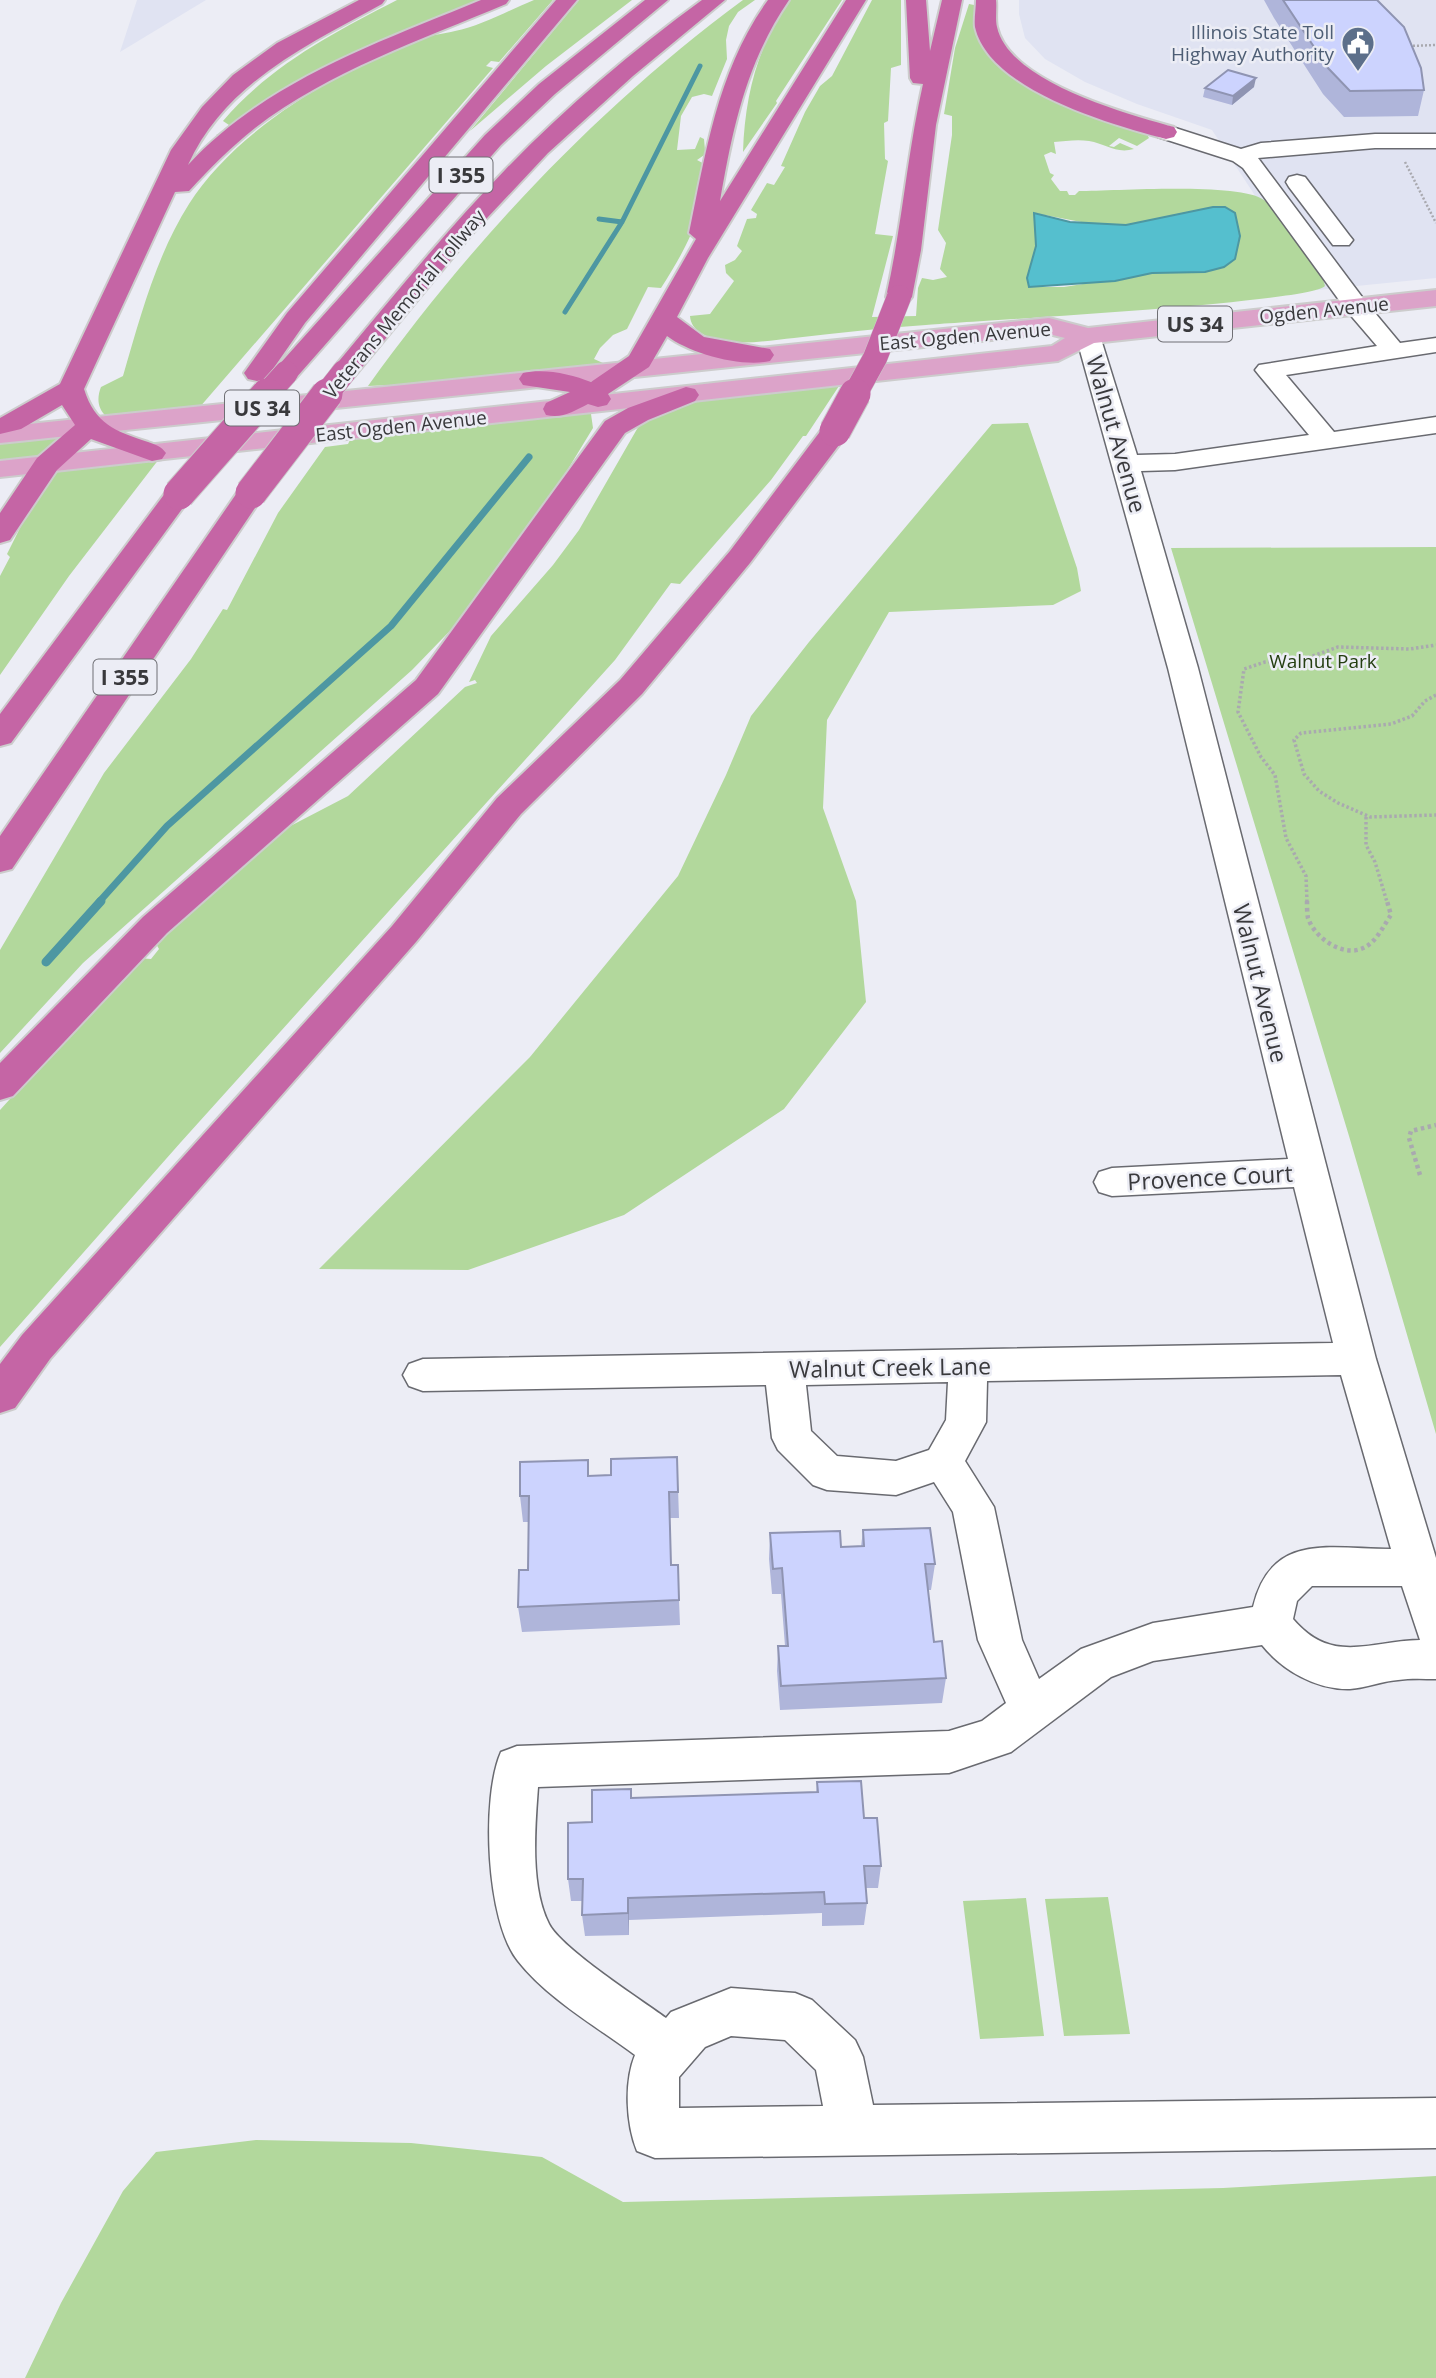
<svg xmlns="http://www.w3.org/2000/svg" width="1436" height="2378" font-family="'Open Sans',sans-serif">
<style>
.built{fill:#e0e3f2}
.green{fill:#b2d89c;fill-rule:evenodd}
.water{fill:#55bfce;stroke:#4d97a2;stroke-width:2}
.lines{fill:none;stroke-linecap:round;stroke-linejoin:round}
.stream-far2{stroke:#4d97a2;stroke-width:5}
.stream-far1{stroke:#4d97a2;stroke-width:7}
.stream{stroke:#4d97a2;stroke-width:9}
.minor-casing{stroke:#696a70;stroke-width:3}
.major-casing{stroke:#ccc;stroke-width:4}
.highway-casing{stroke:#ccc;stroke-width:4}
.path-far2{stroke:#a9a9af;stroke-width:2.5;stroke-dasharray:2 2;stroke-linecap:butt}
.path-far1{stroke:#a9a9af;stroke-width:3.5;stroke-dasharray:2.5 2.5;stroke-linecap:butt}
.path{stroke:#a9a9af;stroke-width:4.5;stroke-dasharray:3.5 3.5;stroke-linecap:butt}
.minor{fill:#fff;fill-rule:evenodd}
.major{fill:#dca3c9;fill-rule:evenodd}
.highway{fill:#c565a5;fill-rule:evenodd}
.highway-bridge-far1-casing{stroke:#ccc;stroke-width:25;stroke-linecap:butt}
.highway-bridge-casing{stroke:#ccc;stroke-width:33;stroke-linecap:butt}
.highway-bridge-far1{stroke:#c565a5;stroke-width:24}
.highway-bridge{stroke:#c565a5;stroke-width:31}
.wall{fill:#afb5da}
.shaded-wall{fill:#8f94b2}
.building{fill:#ccd3fe;stroke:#8f94b2;stroke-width:2}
.labels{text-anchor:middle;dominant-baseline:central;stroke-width:5;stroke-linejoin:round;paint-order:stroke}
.far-service-label{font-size:19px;fill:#4e5e75;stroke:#ecedf5;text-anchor:end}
.far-street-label{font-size:19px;fill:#39393c;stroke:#ecedf5}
.far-park-label{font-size:19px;fill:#243e11;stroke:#ecedf5}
.shield{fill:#ecedf5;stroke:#6f6f74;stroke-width:2}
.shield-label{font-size:21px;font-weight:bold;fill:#39393c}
.street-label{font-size:23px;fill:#39393c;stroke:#ecedf5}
</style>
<rect width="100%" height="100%" fill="#ecedf5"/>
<path class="built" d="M137,0H206L120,52Z
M1019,0H1436V278L1317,290L1212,130L1137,104L1085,82L1045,59L1025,38L1019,14Z"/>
<path class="green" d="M397,0H484L223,135H216L226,131L224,129L229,125L223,121C271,65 333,33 397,0Z
M534,0H553L499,62L491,61L486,66L493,68L199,408L106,416C97,408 97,397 101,387L123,376C140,318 156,256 189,204C237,128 342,68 424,38C434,34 444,34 455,31C481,26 509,10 534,0Z
M579,0H632L546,66L470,131Z
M743,0H755L738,12L729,26L726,40L727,59L712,96L704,94L692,97L681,116L677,150L695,149L700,137L704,139L705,150L710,151L697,160L710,167C701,219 689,244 661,288L648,287L627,329L613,335L600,348L594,359L603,363L416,384L368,386C472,241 599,106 743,0Z
M790,0H842L776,101L777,103L743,152C745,96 757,46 790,0Z
M872,0H901V65L891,68L888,121L884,123L885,159L888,161L875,234L893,236L872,317L916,316L918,288L922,278L933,280L947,277L940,269L946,243L938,230L952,135V116L944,114L955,48L969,4L974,5L978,30L997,58L1145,131L1149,138L1137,146L1119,138L1109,146L1114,147L1120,143L1134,149C1116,154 1106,144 1089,141C1078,139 1065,141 1054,142L1056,154L1051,152L1044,155L1050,173L1054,175L1051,179L1060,191H1067L1069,195H1075L1079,191C1115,191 1240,182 1264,200C1279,210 1287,228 1297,242C1306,253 1322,270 1325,286C1309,303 974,321 926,325C882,328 838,333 794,338C771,340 743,346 720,340C706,337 691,331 690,316L710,314L734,281L726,273L725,265L735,260L742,251L737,246L747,219L756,218L757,214L751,210L767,183L774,185L785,167L781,166L805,112L820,86L832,76ZM1213,207L1224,267L1205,272L1152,273L1064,287H1029L1027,278L1036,246L1034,213L1097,225H1126Z
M839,386L806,436H803L771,480L680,584L671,583L615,660L181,1142L0,1347V1110L138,958L151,959L159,949L155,942L275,834L348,796L465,687L477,683L475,680L469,682L491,636L553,565L579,530L637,429L647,416L698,401Z
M580,414H591L593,428L545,507L474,606L412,670L83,963L0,1053V950L104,773L191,659L223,609L227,610L278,513L325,447L348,444L350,440Z
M1028,423L1077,568L1081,591L1053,605L889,612L827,720L823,808L856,901L866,1002L784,1109L624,1215L468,1270L319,1269L530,1057L678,876L726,775L751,716L809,642L992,424Z
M73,434L40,457L0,461V442Z
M159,459L69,576L0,675V576L10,557L7,554L44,480L53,472Z
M1436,547V1434L1349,1136L1171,548Z
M1108,1897L1130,2034L1064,2036L1045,1899Z
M1026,1898L1044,2036L980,2039L963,1901Z
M256,2140L411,2143L542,2157L623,2202L1223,2188L1436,2176V2378H25L61,2303L123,2191L156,2152Z"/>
<path class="water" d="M1213,207H1225L1235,213L1240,236L1235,259L1224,267L1205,272L1152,273L1115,281L1029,287L1027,278L1036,246L1034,213L1070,222L1126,225Z"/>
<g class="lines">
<path class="stream-far2" d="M599,219L622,222
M565,312L622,222L700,66"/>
<path class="stream-far1" d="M99,902L167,826L391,626L529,457"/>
<path class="stream" d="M46,962L101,901"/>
<defs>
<path id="minor" d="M1166,125L1241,149L1261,143L1375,134H1436V148H1375L1258,158L1365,301L1400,343L1436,338V352L1286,375L1334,432L1436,417V433L1175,470L1141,471L1198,668L1376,1359L1436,1558V1679C1424,1679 1411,1678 1398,1680C1382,1681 1366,1688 1350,1689C1316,1690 1282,1670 1262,1645L1153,1661L1111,1677L1011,1752L949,1773L538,1787C535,1828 530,1887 549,1924C562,1949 640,1999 666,2018L671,2012L731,1988L795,1993L812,2000L855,2040L863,2057L873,2105L1436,2098V2148L655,2158L637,2151C626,2124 624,2082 635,2055C596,2026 548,1999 518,1961C486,1922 481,1797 501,1752L517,1746L949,1731L982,1721L1006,1703L978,1640L953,1512L934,1482L896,1495L827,1490L813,1485L778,1450L772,1438L766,1385L423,1391L409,1386L403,1375L409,1364L423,1359L1333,1343L1294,1187L1112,1196L1099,1192L1094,1182L1099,1172L1112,1168L1288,1159L1168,668L1076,336L1079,331L1088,329L1097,331L1100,336L1137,455L1175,454L1309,435L1259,375L1255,370L1259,365L1377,346L1347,311L1243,168L1233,161L1158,137L1155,132L1158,127ZM1341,1375L1391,1549C1331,1549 1271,1531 1253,1607L1153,1623L1081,1649L1039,1679L1022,1640L994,1507L965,1461L986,1422L987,1381ZM948,1382L946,1420L929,1450L896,1461L837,1456L811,1431L806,1385ZM1312,1586H1402L1420,1640C1369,1641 1332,1665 1293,1619L1297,1601ZM731,2036L785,2040L816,2070L823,2106L679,2108V2077L705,2047Z
M1297,175L1305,177L1349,235L1353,240L1349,245H1333L1289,187L1286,182L1289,177Z"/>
<path id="major" d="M1436,290V306L1094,343L1058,361L0,477V461L1052,346L1065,338L1049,334L0,443V427L1049,318L1088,328Z"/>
<path id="highway" d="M359,0H385L382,4C307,45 225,83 188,165C266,81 377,43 481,0H509L506,4C421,40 329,71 255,128C231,147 210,168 189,191L175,192L84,389C95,424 115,431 148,442C156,445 161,446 166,453L162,459L152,461L91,439L57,470L10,540L0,543V513L37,458L75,425L62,405L21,429L0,434V418L60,384L171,150L202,107L233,75L277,43Z
M556,0H577L305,323L266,379L257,381L248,379L244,373L287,313Z
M645,0H668L555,94L501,145L295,379L286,381L277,379L273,373L277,367L485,135L539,84Z
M702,0H725L633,76L548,153L472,234L353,378L344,380L335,378L331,372L335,366C390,300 445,232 505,170C565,108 632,51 702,0Z
M768,0H789C746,63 733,127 720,201L846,0H866L708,258L677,317L704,337L770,349L774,355L770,361C742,368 689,353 667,336L649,367L608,394L611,399L607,405L598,407L588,404C574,411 562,419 546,415L543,409L546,403L570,392L523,385L519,379L523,373C544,368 571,374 591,382L629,356L696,239L689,233C706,151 718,69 768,0Z
M906,0H926L930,51L942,0H962L936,125L921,250L912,297L908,302L899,305L890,302L886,297C902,227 907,155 923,84L913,83L910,78Z
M976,0H996C997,8 995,19 997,27C1009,82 1127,114 1174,127L1177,132L1174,137L1166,139C1112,125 989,90 975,27C974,19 976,8 976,0Z
M686,387L695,389L699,395L695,401L648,420L625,433L438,694L167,933L13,1096L0,1100V1063L143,917L416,680L605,421L628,408Z
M835,423L845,425L849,431L845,437L750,563L642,694L521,814L416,942L50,1359L15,1408L0,1413V1364L22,1335L392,926L497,798L620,680L730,551L825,425Z
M251,485L261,487L265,493L12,869L0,872V836L241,487Z
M179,486L189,488L193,494L11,743L0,746V714L169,488Z"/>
</defs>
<use href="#minor" class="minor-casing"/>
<use href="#major" class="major-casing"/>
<use href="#highway" class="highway-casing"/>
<path class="path-far2" d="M1409,46L1436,45
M1405,162L1436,223"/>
<path class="path-far1" d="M1436,695L1425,701L1412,716L1391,724L1301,733L1294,740L1304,774L1319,791L1338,803L1370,817L1436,815
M1366,817V845L1375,862L1387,902
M1307,902L1306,876L1286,838L1275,775L1261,757L1238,712L1244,669L1265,662L1307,658L1338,647L1410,649L1436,645"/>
<path class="path" d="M1307,901C1307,906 1307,913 1308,918C1315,939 1346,960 1367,946C1377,940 1384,925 1391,915L1387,901
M1420,1175L1409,1138L1411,1131L1436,1125"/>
<use href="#minor" class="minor"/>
<use href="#major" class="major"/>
<use href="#highway" class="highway"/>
<defs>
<path id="highway-bridge-far1" d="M265,396L286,373
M325,396L344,372
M854,396L875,358L899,297"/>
<path id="highway-bridge" d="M835,431L855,394
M251,493L327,394
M179,494L267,394"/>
</defs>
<use href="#highway-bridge-far1" class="highway-bridge-far1-casing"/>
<use href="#highway-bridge" class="highway-bridge-casing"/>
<use href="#highway-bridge-far1" class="highway-bridge-far1"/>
<use href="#highway-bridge" class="highway-bridge"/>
</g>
<path class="wall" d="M1264,0H1377L1424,90L1418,116L1344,117L1323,94L1274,18Z
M1254,87L1232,105L1203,97L1205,88Z
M677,1457L679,1518H670L671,1565L679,1600L680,1625L522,1632L518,1607L528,1570L529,1522H523L520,1496L588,1460L589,1476L611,1475Z
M863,1530L935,1564L931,1590H928L934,1642L946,1678L942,1703L780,1710L777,1671L778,1646H785L781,1594H772L769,1559L770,1533L841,1547H861Z
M817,1782L864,1818L881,1866L878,1888H865L867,1903L864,1925L822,1926V1913L629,1920V1935L585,1936L582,1915L583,1901H571L568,1879L631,1798L816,1793Z"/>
<path class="shaded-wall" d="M1256,78L1254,87L1232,105L1233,96Z
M628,1898L629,1920V1935L628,1913Z"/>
<path class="building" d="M1283,0H1377L1404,27L1421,68L1424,90L1350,91L1328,68Z
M1228,70L1256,78L1233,96L1205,88Z
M677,1457L678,1492H669L671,1565H678L679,1600L518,1607L519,1570H528L529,1496H520V1462L588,1460V1476L611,1475V1459Z
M930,1528L935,1564H925L934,1642L942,1641L946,1678L781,1686L778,1646H788L782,1568L773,1569L770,1533L840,1531L841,1547L864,1546L863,1530Z
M861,1781L864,1818H877L881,1866H864L867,1903L825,1904L824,1892L628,1898V1913L582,1915L583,1879H568V1823L592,1822V1790L631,1789V1798L818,1792L817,1782Z"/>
<defs>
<symbol id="civic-pin" viewBox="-11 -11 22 30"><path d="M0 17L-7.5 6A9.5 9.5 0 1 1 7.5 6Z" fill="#5c6f8a" stroke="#ecedf5"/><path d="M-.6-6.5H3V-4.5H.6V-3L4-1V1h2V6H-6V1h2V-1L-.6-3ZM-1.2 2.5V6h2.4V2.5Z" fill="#fff"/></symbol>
</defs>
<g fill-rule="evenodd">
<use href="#civic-pin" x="1339" y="24" width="38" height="52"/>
</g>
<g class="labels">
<g class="far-service-label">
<text x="1334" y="32">Illinois State Toll<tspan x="1334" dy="22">Highway Authority</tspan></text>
</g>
<g class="far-street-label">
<text transform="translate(404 304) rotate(-50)">Veterans Memorial Tollway</text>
<text transform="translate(1324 310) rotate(-6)">Ogden Avenue</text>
<text transform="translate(965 336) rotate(-5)">East Ogden Avenue</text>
<text transform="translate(401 426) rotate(-6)">East Ogden Avenue</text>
</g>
<g class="far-park-label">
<text x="1323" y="661">Walnut Park</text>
</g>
<g class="shield">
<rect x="429.5" y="157.5" width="63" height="35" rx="5"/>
<rect x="1158" y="306.5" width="74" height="35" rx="5"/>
<rect x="225" y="390.5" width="74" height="35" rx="5"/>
<rect x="93.5" y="659.5" width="63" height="35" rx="5"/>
</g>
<g class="shield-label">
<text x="461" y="175">I 355</text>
<text x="1195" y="324">US 34</text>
<text x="262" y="408">US 34</text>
<text x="125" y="677">I 355</text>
</g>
<g class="street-label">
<text transform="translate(1117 434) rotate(74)">Walnut Avenue</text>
<text transform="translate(1261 983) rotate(76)">Walnut Avenue</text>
<text transform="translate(1210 1177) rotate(-3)">Provence Court</text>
<text transform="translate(890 1367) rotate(-1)">Walnut Creek Lane</text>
</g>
</g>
</svg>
